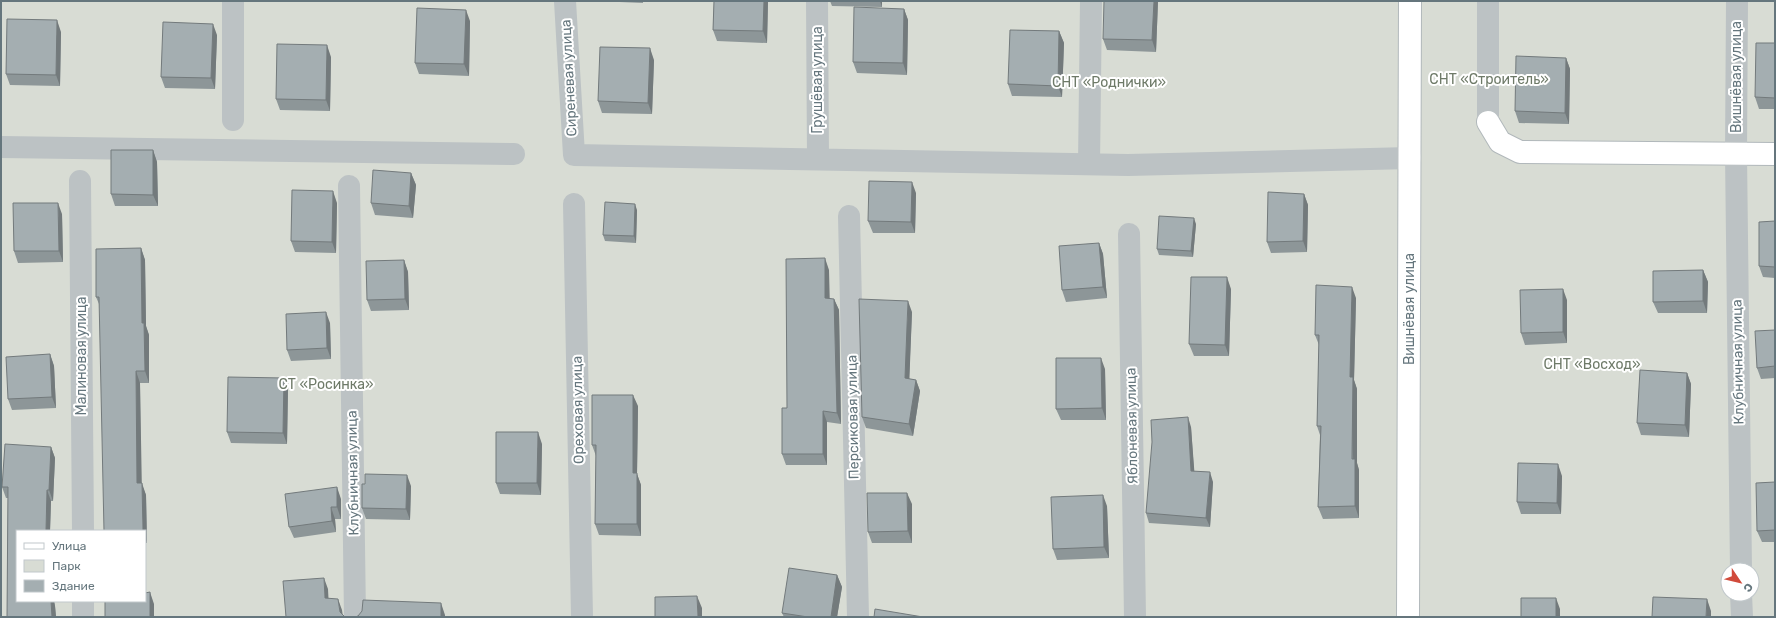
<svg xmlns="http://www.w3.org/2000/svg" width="1776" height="618" font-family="Rubik,sans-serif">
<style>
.green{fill:#d8dcd4;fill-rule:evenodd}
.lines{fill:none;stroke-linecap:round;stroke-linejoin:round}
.secondary-casing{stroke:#b1b8bb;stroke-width:24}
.street{stroke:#bcc2c4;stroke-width:22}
.secondary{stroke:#fff;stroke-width:22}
.wall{fill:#8d9698}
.shaded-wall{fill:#737a7c}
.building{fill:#a4aeb1;stroke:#737a7c}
.labels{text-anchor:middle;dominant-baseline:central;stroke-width:4;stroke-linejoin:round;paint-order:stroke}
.street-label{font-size:14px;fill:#65767d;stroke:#fff}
.park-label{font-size:14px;fill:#6e7a68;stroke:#fff}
</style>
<rect width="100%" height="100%" fill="#f7f7f5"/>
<path class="green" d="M1,1H1775V617H1ZM17,531H145V601H17ZM1728,570H1752V594H1728Z"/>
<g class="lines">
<defs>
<path id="secondary" d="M1488,122L1500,142L1520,152L1775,154
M1408,617L1410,1"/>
</defs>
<use href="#secondary" class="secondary-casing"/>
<path class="street" d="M565,1L574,155L1128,165L1410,158
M817,1L818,159
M1488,1V122
M1737,1L1736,154L1741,570
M233,120V1
M1,147L514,154
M1089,164L1091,1
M80,181L83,531
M349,186L355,617
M574,204L582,617
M849,216L858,617
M1129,234L1135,617
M1741,594L1742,617
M83,601V617"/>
<use href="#secondary" class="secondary"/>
</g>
<path class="wall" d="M596,1H643V3Z
M714,1H768L767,43L717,41L713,30Z
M830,1H882V7L832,6Z
M1158,1L1156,52L1107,50L1103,39Z
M904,9L908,20L907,75L857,73L853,62Z
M470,21L469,76L419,74L415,63Z
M1059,31L1064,43L1062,97L1012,96L1008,84Z
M61,32L60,86L10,85L6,74Z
M217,35L215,89L165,88L161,77Z
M1775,43V109H1759L1755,97Z
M331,57L330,111L280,110L276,99Z
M1566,58L1570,69L1569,124L1519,123L1515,111Z
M654,60L652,114L602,113L598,101Z
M153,150L157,162L158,206H115L111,194Z
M411,173L416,185L413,218L375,215L371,203Z
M916,193L915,233H873L868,221Z
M1304,194L1308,205L1307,252L1271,253L1267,242Z
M337,203L336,253L295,252L291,241Z
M637,210L636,243L605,241L603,235Z
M62,214L63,262L18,263L14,251Z
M1775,221V278L1763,277L1759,266Z
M1196,224L1193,257L1159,255L1157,249Z
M1099,243L1103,254L1107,298L1066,302L1062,290Z
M141,248L145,260L146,326L149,335V383H140L141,483L146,495L147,543H145V531L99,304L96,297Z
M404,260L408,272L409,310L371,311L367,300Z
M829,270V299H834L839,310L841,424L827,422V465H786L782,454L787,408Z
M1703,270L1708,282L1707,313H1658L1653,302Z
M1231,289L1229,356H1194L1189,344Z
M1356,298L1354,380L1357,389V463L1359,470V518L1323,519L1318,507L1320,435L1317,426L1319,345L1315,335Z
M1567,300V343L1525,345L1521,333Z
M912,312L909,379L916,380L920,391L913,436L866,428L862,417Z
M330,323L331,359L291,361L287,350Z
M1775,330V378L1761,379L1757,368Z
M50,354L54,366L56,408L12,410L8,399Z
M1105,369L1106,420H1061L1056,409Z
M1687,373L1691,384L1689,437L1641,435L1637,423Z
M288,389L287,444L231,443L227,432Z
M638,406L637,474L641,485V536L599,535L595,524L596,456L592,445Z
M1191,427L1194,471L1213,482L1210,527L1149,523L1146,513Z
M542,444L541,495L500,494L496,483Z
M51,447L55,458L53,501H51L50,531H17V601H54L55,606L56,617H7L8,498H6L2,487Z
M1562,476L1561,514H1521L1517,502Z
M1775,482V542H1762L1757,531Z
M411,486L410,520L366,519L362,508Z
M341,499V519H335L336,532L294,538L289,527Z
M912,504V543H872L868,532Z
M1107,506L1109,558L1057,560L1053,549Z
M837,575L842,587L837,617H784L782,613Z"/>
<path class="shaded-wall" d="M764,1H768L767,43L763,31Z
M880,1H882V7Z
M1154,1H1158L1156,52L1152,40Z
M904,9L908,20L907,75L903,63Z
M466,10L470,21L469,76L464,64Z
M57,20L61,32L60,86L56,75Z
M213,24L217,35L215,89L211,78Z
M1059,31L1064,43L1062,97L1058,86Z
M327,45L331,57L330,111L326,100Z
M650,48L654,60L652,114L648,103Z
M1566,58L1570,69L1569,124L1565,113Z
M153,150L157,162L158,206L153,195Z
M411,173L416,185L413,218L409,206Z
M912,182L916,193L915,233L911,222Z
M333,191L337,203L336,253L332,242Z
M1304,194L1308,205L1307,252L1303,241Z
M58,203L62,214L63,262L59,251Z
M635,204L637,210L636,243L634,236Z
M1194,218L1196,224L1193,257L1191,251Z
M1099,243L1103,254L1107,298L1103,287Z
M141,248L145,260L146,326L149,335V383L145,371L142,323Z
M825,258L829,270L830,310L825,298Z
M404,260L408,272L409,310L405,299Z
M1703,270L1708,282L1707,313L1703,301Z
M1227,277L1231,289L1229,356L1225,345Z
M1352,287L1356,298L1354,380L1357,389V463L1359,470V518L1355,506L1350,377Z
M1563,289L1567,300V343L1563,332Z
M834,299L839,310L841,424L837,413Z
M908,301L912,312L909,389L905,378Z
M326,312L330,323L331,359L327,348Z
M50,354L54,366L56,408L52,397Z
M1101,358L1105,369L1106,420L1102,408Z
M136,371L140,383L142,495L137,483Z
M1687,373L1691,384L1689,437L1685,425Z
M284,378L288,389L287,444L283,433Z
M916,380L920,391L913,436L909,424Z
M633,395L638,406L637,474L641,485V536L637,524L633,473Z
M823,411L827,422V465L823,454Z
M1188,417L1191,427L1195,480L1191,471Z
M538,432L542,444L541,495L537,483Z
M51,447L55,458L53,501L49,490Z
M1558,464L1562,476L1561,514L1557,503Z
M1210,472L1213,482L1210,527L1206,518Z
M407,475L411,486L410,520L406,509Z
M142,483L146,495L147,543L145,537V531H143Z
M337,487L341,499V519L337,507Z
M47,490L51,501L50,531H46Z
M907,493L912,504V543L908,531Z
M1103,495L1107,506L1109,558L1104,547Z
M331,507L335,519L336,532L332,521Z
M837,575L842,587L837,617H831Z
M324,578L328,589L329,609L325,598Z
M150,592L154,604V617H150Z
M697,596L702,608V617H698Z
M1556,598L1560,609V617H1556Z
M338,599L342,610L343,617L340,612Z
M1707,599L1711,611V617H1706Z
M51,601H54L55,606L56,617H52Z
M441,603L445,615V617H441Z"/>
<path class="building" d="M714,1H764L763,31L713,30Z
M1104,1H1154L1152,40L1103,39Z
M854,7L904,9L903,63L853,62Z
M417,8L466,10L464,64L415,63Z
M7,19L57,20L56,75L6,74Z
M163,22L213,24L211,78L161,77Z
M1010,30L1059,31L1058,86L1008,84Z
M1756,43H1775V98L1755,97Z
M277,44L327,45L326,100L276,99Z
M600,47L650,48L648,103L598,101Z
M1516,56L1566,58L1565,113L1515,111Z
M111,150H153V195L111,194Z
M373,170L411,173L409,206L371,203Z
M869,181L912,182L911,222L868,221Z
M292,190L333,191L332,242L291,241Z
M1268,192L1304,194L1303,241L1267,242Z
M605,202L635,204L634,236L603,235Z
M13,203H58L59,251H14Z
M1159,216L1194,218L1191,251L1157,249Z
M1775,221V267L1759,266V222Z
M1099,243L1103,287L1062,290L1059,246Z
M141,248L142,323H144L145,371H136L137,483H142L143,531H104L99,297H96V249Z
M825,258V298L834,299L837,413L823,411V454H782V408H787L786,259Z
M404,260L405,299L367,300L366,261Z
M1703,270V301L1653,302V271Z
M1191,277H1227L1225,345L1189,344Z
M1316,285L1352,287L1350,377H1353L1352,459H1355V506L1318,507L1321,426H1317L1319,335H1315Z
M1563,289V332L1521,333L1520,290Z
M859,299L908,301L905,378L916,380L909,424L862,417Z
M326,312L327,348L287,350L286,314Z
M1775,330V366L1757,368L1755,331Z
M50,354L52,397L8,399L6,357Z
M1056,358H1101L1102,408L1056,409Z
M1640,370L1687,373L1685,425L1637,423Z
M228,377L284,378L283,433L227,432Z
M592,395H633V473H637V524H595L596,445H592Z
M1188,417L1191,471L1210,472L1206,518L1146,513L1152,442L1151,420Z
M496,432H538L537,483H496Z
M5,444L51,447L49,490H47L46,531H17V601H51L52,617H7L8,487H2Z
M1518,463L1558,464L1557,503L1517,502Z
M365,474L407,475L406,509L362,508V484H365Z
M1775,482V530L1757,531L1756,483Z
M337,487V507H331L332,521L289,527L285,494Z
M867,493H907L908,531L868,532Z
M1103,495L1104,547L1053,549L1051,497Z
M789,568L837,575L831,617H808L782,613Z
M324,578L325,598L338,599L340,612L345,617H347H286L283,581Z
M150,592V617H105V601H145V593Z
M697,596L698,617H655V597Z
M1653,597L1707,599L1706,617H1652Z
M1521,598H1556V617H1521Z
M363,600L441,603V617H355L358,616L362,611Z
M875,609L923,617H874Z"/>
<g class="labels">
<g class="street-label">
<text transform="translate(1736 77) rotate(-90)">Вишнёвая улица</text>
<text transform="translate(569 78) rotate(-93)">Сиреневая улица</text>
<text transform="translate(817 80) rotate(-90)">Грушёвая улица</text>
<text transform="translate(1409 309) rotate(-90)">Вишнёвая улица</text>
<text transform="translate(81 356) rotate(-90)">Малиновая улица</text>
<text transform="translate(1738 362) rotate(-91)">Клубничная улица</text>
<text transform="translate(578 410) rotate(-91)">Ореховая улица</text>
<text transform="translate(853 417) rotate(-91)">Персиковая улица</text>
<text transform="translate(1132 426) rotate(-91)">Яблоневая улица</text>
<text transform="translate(353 473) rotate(-91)">Клубничная улица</text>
</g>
<g class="park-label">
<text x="1489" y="79">СНТ «Строитель»</text>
<text x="1109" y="82">СНТ «Роднички»</text>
<text x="1592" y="364">СНТ «Восход»</text>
<text x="326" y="384">СТ «Росинка»</text>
</g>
</g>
<rect width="1776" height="618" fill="none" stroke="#65767d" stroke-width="4"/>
<rect x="16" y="530" width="130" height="72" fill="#ffffff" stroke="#c1c8cb"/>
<rect x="24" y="543" width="20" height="6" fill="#ffffff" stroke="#c1c8cb"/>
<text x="52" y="550" font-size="12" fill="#65767d">Улица</text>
<rect x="24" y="560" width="20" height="12" fill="#d8dcd4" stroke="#c1c8cb"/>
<text x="52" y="570" font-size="12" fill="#65767d">Парк</text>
<rect x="24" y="580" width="20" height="12" fill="#a4aeb1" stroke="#c1c8cb"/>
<text x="52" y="590" font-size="12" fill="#65767d">Здание</text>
<g transform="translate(1740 582) rotate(125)"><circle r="19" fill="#ffffff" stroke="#c1c8cb"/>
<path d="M0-3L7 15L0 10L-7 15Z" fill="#d14a3b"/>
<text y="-6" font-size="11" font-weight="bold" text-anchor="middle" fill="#65767d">С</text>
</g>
</svg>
